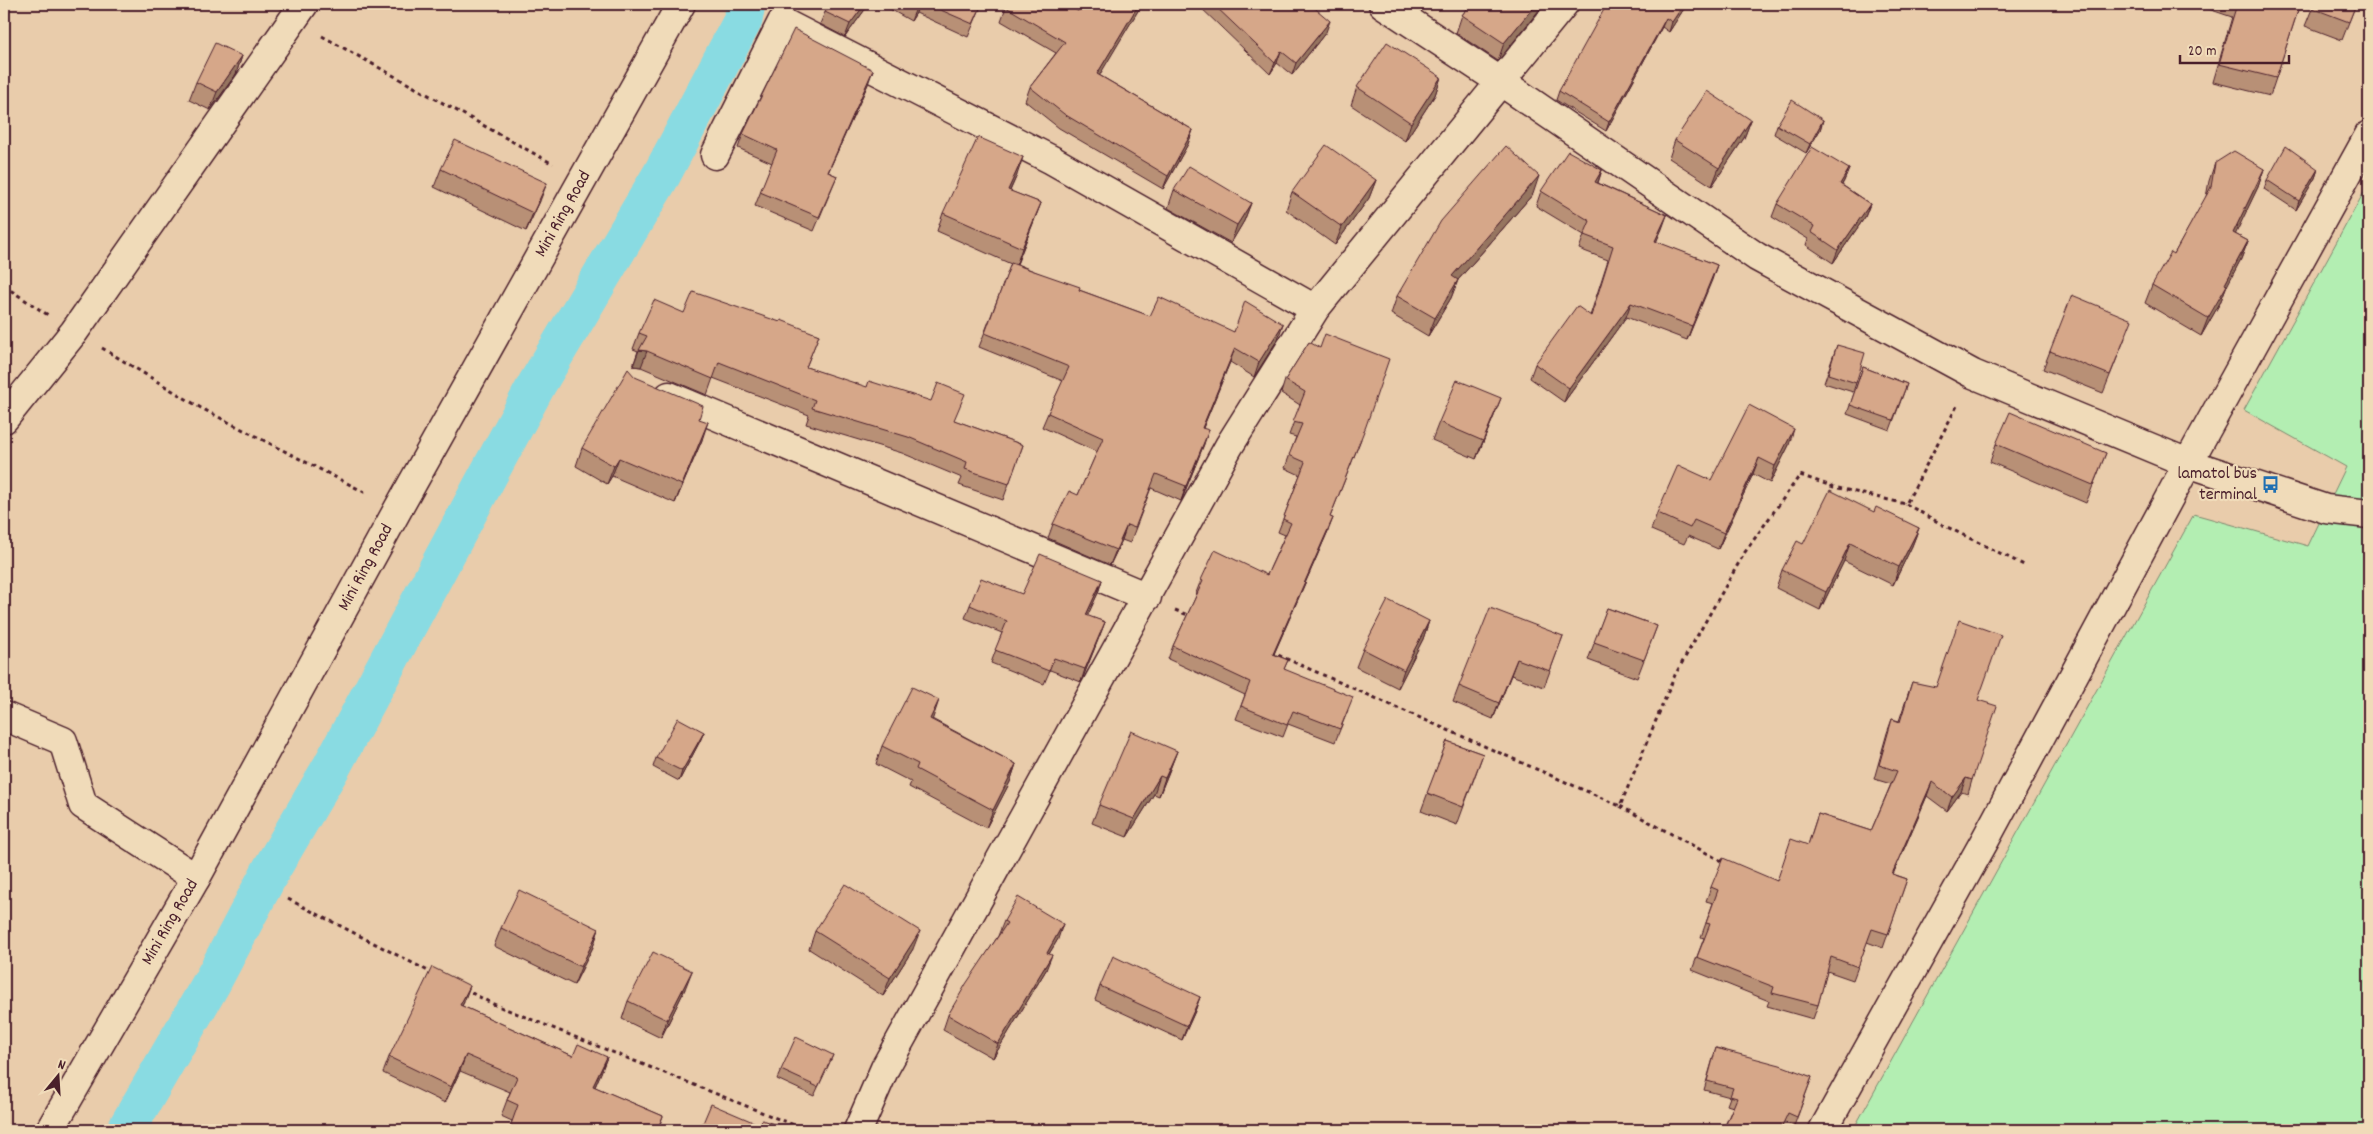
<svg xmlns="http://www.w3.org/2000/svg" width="2373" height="1134" font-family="Dekko,sans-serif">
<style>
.green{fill:#b3eeb2;stroke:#7e866e}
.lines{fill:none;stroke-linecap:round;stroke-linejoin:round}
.canal{stroke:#89dbe2;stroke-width:39}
.street-casing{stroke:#4a1f2b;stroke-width:31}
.secondary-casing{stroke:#4a1f2b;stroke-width:31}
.path{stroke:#4a1f2b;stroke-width:3;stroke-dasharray:4 4;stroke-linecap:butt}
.street{stroke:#f0dbb9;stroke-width:28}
.secondary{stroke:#f0dbb9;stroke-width:28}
.wall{fill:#b89076;stroke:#4a1f2b}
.shaded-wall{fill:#967560;stroke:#4a1f2b}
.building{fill:#d6a789;stroke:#4a1f2b}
.labels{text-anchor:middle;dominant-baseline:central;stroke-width:4.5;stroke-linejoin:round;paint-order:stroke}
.street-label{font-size:18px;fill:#4a1f2b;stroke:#f0dbb9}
.poi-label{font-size:18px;fill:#4a1f2b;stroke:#f0dbb9;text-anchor:end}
</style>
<rect width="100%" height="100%" fill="#e9ccab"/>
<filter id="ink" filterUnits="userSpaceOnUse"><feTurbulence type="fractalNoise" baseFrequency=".02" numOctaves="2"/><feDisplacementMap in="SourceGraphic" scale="10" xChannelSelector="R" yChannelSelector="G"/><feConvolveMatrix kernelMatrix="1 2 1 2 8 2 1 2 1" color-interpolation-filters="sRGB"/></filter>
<g filter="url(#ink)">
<path class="green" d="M2369,183V1130H1853L2194,514L2308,546L2346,467L2244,410Z"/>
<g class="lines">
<path class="canal" d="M126,1130L212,982L271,870L332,766L537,384L662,174L743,20L746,4"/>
<defs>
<path id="street" d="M715,155L782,22L1052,160L1315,309
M669,396L1147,597
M4,419L74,332L304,4
M4,716L63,741L83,805L196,878
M858,1130L885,1068L1229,446L1315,309L1564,4
M1823,1130L1984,842L2188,463L2369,135"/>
<g id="secondary">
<path d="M1383,4L1500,81L1757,257L1973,374L2188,463L2326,509L2369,514"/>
<path id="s1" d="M50,1130L196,878L398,509L681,4"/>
</g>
</defs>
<use href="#street" class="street-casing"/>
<use href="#secondary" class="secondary-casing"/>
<path class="path" d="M322,36L553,164
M4,286L48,315
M102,348L201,408L368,494
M1906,504L1943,525L2024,565
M1175,610L1190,616
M1271,652L1620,806L1675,675L1745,552L1800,475L1834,487L1906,504L1958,404
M1620,806L1725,863
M288,899L432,973
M464,989L493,1004L806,1130"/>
<use href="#street" class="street"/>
<use href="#secondary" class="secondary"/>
</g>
<path class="wall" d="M363,4H372L370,8Z
M869,4L845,37L820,24L825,12Z
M881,4H936L935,7L982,4L968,37L916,13L911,21Z
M1197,4H1310L1326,32L1292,75L1277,63L1270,74Z
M1471,4H1544L1498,61L1456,33L1462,15Z
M1687,4L1669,32L1662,27L1606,131L1556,100L1559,91Z
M2194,4H2300L2276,78L2270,96L2213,82L2232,17Z
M2314,4H2356L2342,40L2305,26Z
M1006,7L1078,11L1139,9L1099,75L1193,130L1188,144L1163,189L1059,128L1025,101L1030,87L1056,53L1001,21Z
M242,56L236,74L210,110L189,100L196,82Z
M1441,77L1435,95L1405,141L1351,105L1357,87Z
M868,84L828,172L837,176L814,231L755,206L772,163L738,148L743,134Z
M1751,120L1744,138L1712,186L1669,158L1675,140Z
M1823,120L1820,130L1806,153L1774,134L1777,125Z
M2215,163L2264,169L2258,187L2235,234L2248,241L2241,259L2227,285L2220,303L2201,336L2145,303L2152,285L2174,254L2206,197L2209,181Z
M441,169L540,201L526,231L434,187Z
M1849,169L1844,181L1842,185L1870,204L1865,217L1833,263L1806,245L1808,239L1772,217L1777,204Z
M2318,169L2315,178L2296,210L2264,189L2267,180Z
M1602,170L1598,183L1667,215L1656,242L1717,265L1687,340L1626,317L1564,402L1530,378L1535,364L1590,316L1608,260L1579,249L1584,235L1536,206L1541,191Z
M1017,175L1010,191L1041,203L1017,264L1079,290L1150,316L1234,332L1278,339L1254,377L1230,362L1203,428L1204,444L1181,501L1151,488L1130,543L1122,540L1110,565L1048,538L1053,524L1078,495L1097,452L1042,427L1048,413L1063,381L979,347L1011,264L937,231L943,213Z
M1376,180L1369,198L1335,245L1286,210L1292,192Z
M1174,190L1251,203L1244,221L1231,243L1168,208Z
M1533,194L1458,280L1451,298L1428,336L1391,314L1397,296Z
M684,313L780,322L819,335L806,367L1023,445L1003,500L959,485L962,478L902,453L806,424L809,415L713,378L707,395L641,367L633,366L638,351L633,349L639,333Z
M2125,338L2103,393L2043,369L2050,351Z
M1309,342L1361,439L1330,517L1328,531L1274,654L1288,660L1284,669L1348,710L1335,742L1288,724L1283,737L1236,719L1245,695L1168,659L1173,646L1197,594L1196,593L1201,580L1267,575L1285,535L1278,532L1300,475L1285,468L1296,437L1289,435L1300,405L1281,393L1285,380Z
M1837,345L1856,383L1853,392L1824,383Z
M1863,367L1907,384L1890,430L1847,414Z
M1494,416L1476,459L1432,440L1439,422Z
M699,419L702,440L675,503L612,476L607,484L576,466L582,448Z
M1996,444L2106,453L2086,503L1990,462Z
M1789,445L1770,483L1753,474L1718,549L1688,536L1684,544L1651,530L1657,513L1711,480Z
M1874,512L1919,528L1912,546L1893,585L1844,561L1820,610L1776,588L1782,570L1803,544Z
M1102,580L1098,593L1087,616L1105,622L1081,682L1050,670L1044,684L991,663L1002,633L965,618L970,605L1022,594Z
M1607,608L1657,626L1637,678L1588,660Z
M1429,621L1423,639L1398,688L1356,667L1363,649Z
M1563,636L1544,687L1511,675L1493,719L1453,702L1459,686Z
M1912,682L1978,700L1972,780L1968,794L1961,792L1947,811L1927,796L1893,874L1907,879L1883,948L1867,942L1853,980L1827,971L1818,1005L1813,1019L1767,1006L1769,1001L1692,970L1704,938L1701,937L1713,903L1706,901L1711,887L1776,881L1808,845L1818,814L1871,831L1891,784L1874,779L1887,733L1892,719L1899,721Z
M932,719L1016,764L1010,782L986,828L909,787L911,782L876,764L882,746Z
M704,732L700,741L679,781L653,767L656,758Z
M1447,741L1483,754L1457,825L1421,811Z
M1177,751L1170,769L1159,796L1154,794L1127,837L1092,823L1099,805Z
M1004,921L1058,939L1049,954L1046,970L993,1058L943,1030L948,1015L998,936Z
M501,928L599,929L593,947L574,985L494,946Z
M815,931L913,949L883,996L809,949Z
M1100,986L1200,997L1195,1011L1182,1040L1095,1000Z
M685,989L661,1038L622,1019L628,1001Z
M464,1002L462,1006L573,1056L607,1057L595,1087L663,1116L658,1130H509L512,1121L501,1116L510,1092L460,1071L445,1103L383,1073L389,1057Z
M1716,1048L1812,1077L1794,1126L1784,1122L1781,1130H1723L1733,1107L1727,1105L1730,1097L1704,1090Z
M833,1055L829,1064L814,1096L777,1079L781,1070Z"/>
<path class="shaded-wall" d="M865,4H869L845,37L850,24Z
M918,4H919L916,13L911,21L916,8Z
M1139,4H1141L1139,9L1092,88L1097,74Z
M1536,4H1544L1498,61L1504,43Z
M1684,4H1687L1669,32L1672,22Z
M1666,18L1662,27L1606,131L1609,122Z
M1330,21L1326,32L1292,75L1296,63Z
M1281,51L1277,63L1270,74L1275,63Z
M242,56L236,74L210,110L217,92Z
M873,70L868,84L822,186L828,172Z
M1441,77L1435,95L1405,141L1411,123Z
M1751,120L1744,138L1712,186L1719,168Z
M1823,120L1820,130L1806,153L1810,144Z
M1193,130L1188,144L1163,189L1168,176Z
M1023,157L1017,175L1002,208L1008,190Z
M1849,169L1844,181L1835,196L1840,184Z
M2264,169L2258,187L2227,252L2233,233Z
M2318,169L2315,178L2296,210L2299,201Z
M1602,170L1597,185L1595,182Z
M1539,176L1533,194L1458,280L1451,298L1428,336L1452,276Z
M1376,180L1369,198L1335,245L1342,227Z
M547,183L540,201L526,231L533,213Z
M1041,203L1034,221L1016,266L1022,248Z
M1251,203L1244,221L1231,243L1237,225Z
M1870,204L1865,217L1833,263L1838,250Z
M1667,215L1662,229L1650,256L1655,241Z
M2248,241L2241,259L2227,286V285L2220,303L2201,336L2208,318L2225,284Z
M1717,265L1712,280L1687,340L1692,326Z
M1631,303L1626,317L1564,402L1569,388Z
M1283,324L1278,339L1254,377L1259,362Z
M1235,348L1230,362L1197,442L1202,428Z
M639,350L647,351L641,367L633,366Z
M1501,398L1494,416L1476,459L1483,441Z
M708,422L702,440L675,503L682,485Z
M1794,429L1789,445L1770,483L1775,466Z
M1209,430L1204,444L1181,501L1186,486Z
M619,458L612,476L607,484L614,466Z
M1759,458L1753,474L1718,549L1724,533Z
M1333,518L1328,531L1268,667L1273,654Z
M1127,525L1122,540L1110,565L1116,550Z
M1919,528L1912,546L1893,585L1899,567Z
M1850,543L1844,561L1820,610L1826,592Z
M1102,580L1098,593L1082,628L1086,615Z
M1429,621L1423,639L1398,688L1404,670Z
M1105,622L1100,635L1081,682L1085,669Z
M1517,659L1511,675L1493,719L1499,703Z
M939,700L933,718L924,737L930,719Z
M704,732L700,741L679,781L682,771Z
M1177,751L1170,769L1159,796L1165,778Z
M1016,764L1010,782L986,828L993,810Z
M1160,776L1154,794L1127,837L1134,819Z
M1966,778L1961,792L1947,811L1952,797Z
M1932,782L1927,796L1887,888L1892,874Z
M1063,924L1058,939L1041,967L1047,953Z
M599,929L593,947L574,985L581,967Z
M920,931L913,949L883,996L890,978Z
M1052,955L1046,970L993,1058L998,1044Z
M692,971L685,989L661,1038L667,1020Z
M470,986L464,1002L454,1021L460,1005Z
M1200,997L1195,1011L1182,1040L1187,1026Z
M466,1055L460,1071L445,1103L451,1087Z
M607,1057L601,1073L588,1102L593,1086Z"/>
<path class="building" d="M831,4H865L850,24L825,12Z
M907,4H918L916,8Z
M927,4H936L935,7L937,4H982L973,24Z
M1008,4H1065L1078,11L1082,4H1139L1097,74L1193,130L1168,176L1064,114L1030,87L1065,42L1006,7Z
M1213,4H1310L1330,21L1296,63L1281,51L1275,63Z
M1471,4H1536L1504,43L1462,15Z
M1607,4H1684L1672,22L1666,18L1609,122L1559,91Z
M2237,4H2300L2276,78L2219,64Z
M2314,4H2356L2349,22L2312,8Z
M794,29L873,70L828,172L837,176L819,217L760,192L777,150L743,134Z
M1387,42L1441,77L1411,123L1357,87Z
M215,43L242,56L217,92L196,82Z
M1707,91L1751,120L1719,168L1675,140Z
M1792,100L1823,120L1810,144L1777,125Z
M978,137L1023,157L1008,190L1041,203L1022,248L943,213Z
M455,140L547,183L533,213L441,169Z
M1326,145L1376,180L1342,227L1292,192Z
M1506,146L1539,176L1452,276L1458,280L1435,318L1397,296L1441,221Z
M2286,146L2318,169L2299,201L2267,180Z
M1812,147L1849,169L1840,184L1870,204L1838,250L1811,232L1814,226L1777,204Z
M1568,151L1602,170L1595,182L1667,215L1655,241L1717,265L1692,326L1631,303L1569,388L1535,364L1577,306L1591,316L1613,246L1584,235L1590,221L1541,191Z
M2234,151L2264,169L2233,233L2248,241L2225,284L2227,285L2208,318L2152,285L2171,252L2174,254L2211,187L2215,163Z
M1189,166L1251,203L1237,225L1174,190Z
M1011,263L1080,287L1079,290L1150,316L1159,297L1234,332L1245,301L1283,324L1259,362L1235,348L1202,428L1209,430L1186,486L1156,474L1135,528L1127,525L1116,550L1053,524L1069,491L1078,495L1103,438L1048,413L1069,367L985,333Z
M693,292L780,322L781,320L819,335L806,367L867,387L869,381L931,401L938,383L965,394L954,420L1023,445L1009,484L965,469L967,462L908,437L812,408L815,400L719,362L713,379L647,351L639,350L647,336L639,333L654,300L684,313Z
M2072,295L2132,320L2110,375L2050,351Z
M1325,334L1389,359L1366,426L1330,517L1333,518L1273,654L1288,660L1284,669L1353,697L1340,729L1293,711L1287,725L1241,706L1250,682L1173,646L1203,581L1201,580L1215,550L1267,575L1291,523L1283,519L1305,462L1289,455L1302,424L1293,422L1305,392L1285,380L1309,342L1320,348Z
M1837,345L1865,353L1856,383L1828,374Z
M1863,367L1907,384L1893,420L1850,405Z
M628,369L635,377L703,406L699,419L708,422L682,485L619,458L614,466L582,448Z
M1457,380L1501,398L1483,441L1439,422Z
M1749,405L1794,429L1775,466L1759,458L1724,533L1694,520L1690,528L1657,513L1678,465L1711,480Z
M2010,412L2106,453L2093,485L1996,444Z
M1830,490L1874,512L1876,507L1919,528L1899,567L1850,543L1826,592L1782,570L1797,541L1803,544Z
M1040,554L1102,580L1086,615L1105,622L1085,669L1054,658L1049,671L995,650L1007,621L970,605L981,578L1022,594Z
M1388,600L1429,621L1404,670L1363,649Z
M1490,608L1563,636L1550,671L1517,659L1499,703L1459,686Z
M1607,608L1657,626L1644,660L1594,642Z
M1959,620L2001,635L1978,700L1997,706L1972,780L1966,778L1952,797L1932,782L1892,874L1907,879L1888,934L1872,929L1858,967L1831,957L1818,1005L1772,993L1774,987L1697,957L1710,924L1706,923L1718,890L1711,887L1723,858L1777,881L1791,839L1808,845L1818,814L1871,831L1897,771L1879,765L1892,719L1900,722L1912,682L1936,687Z
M912,687L939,700L930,719L1016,764L993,810L916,769L918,764L882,746Z
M678,718L704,732L682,771L656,758Z
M1131,731L1177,751L1165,778L1160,776L1134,819L1099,805Z
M1447,741L1483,754L1463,807L1427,793Z
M845,884L920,931L890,978L815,931Z
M519,890L599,929L581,967L501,928Z
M1018,897L1063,924L1047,953L1052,955L998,1044L948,1015L966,984L1007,923L1004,921Z
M653,952L692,971L667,1020L628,1001Z
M1113,956L1200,997L1187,1026L1100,986Z
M432,967L470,986L460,1005L573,1056L578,1044L607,1057L593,1086L663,1116L657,1130H509L518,1105L507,1100L517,1077L466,1055L451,1087L389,1057Z
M796,1037L833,1055L818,1087L781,1070Z
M1716,1048L1780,1065L1812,1077L1797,1117L1788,1113L1780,1130H1727L1724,1129L1737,1098L1730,1096L1733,1088L1707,1081Z
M711,1104L760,1125L762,1120L792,1130H700Z"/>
</g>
<defs>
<symbol id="bus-bare" viewBox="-9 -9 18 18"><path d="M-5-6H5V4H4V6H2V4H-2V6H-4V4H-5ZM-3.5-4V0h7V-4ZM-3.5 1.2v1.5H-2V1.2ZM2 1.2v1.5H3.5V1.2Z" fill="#1f6fb2" stroke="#f0dbb9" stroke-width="2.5" paint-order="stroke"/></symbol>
</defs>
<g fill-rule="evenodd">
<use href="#bus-bare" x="2258" y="472" width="25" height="25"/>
</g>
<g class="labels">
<g class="street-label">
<text stroke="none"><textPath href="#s1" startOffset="1050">Mini Ring Road</textPath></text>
<text stroke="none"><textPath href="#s1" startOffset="645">Mini Ring Road</textPath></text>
<text stroke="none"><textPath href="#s1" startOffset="240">Mini Ring Road</textPath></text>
</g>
<g class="poi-label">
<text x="2257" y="474">lamatol bus<tspan x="2257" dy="21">terminal</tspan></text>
</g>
</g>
<rect width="2373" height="1134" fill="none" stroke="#f0dbb9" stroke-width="20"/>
<rect x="10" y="10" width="2353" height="1114" fill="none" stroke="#4a1f2b" stroke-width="2" filter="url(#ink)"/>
<g transform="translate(58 1076) rotate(18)" stroke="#f0dbb9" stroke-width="4" paint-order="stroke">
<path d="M0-4L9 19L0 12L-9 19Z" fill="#4a1f2b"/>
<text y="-8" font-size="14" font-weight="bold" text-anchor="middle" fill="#4a1f2b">N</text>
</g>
<path d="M2180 55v8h109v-8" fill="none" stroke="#4a1f2b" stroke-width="2.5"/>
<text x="2188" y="55" font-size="15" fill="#4a1f2b" stroke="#f0dbb9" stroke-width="4" paint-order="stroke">20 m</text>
</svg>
